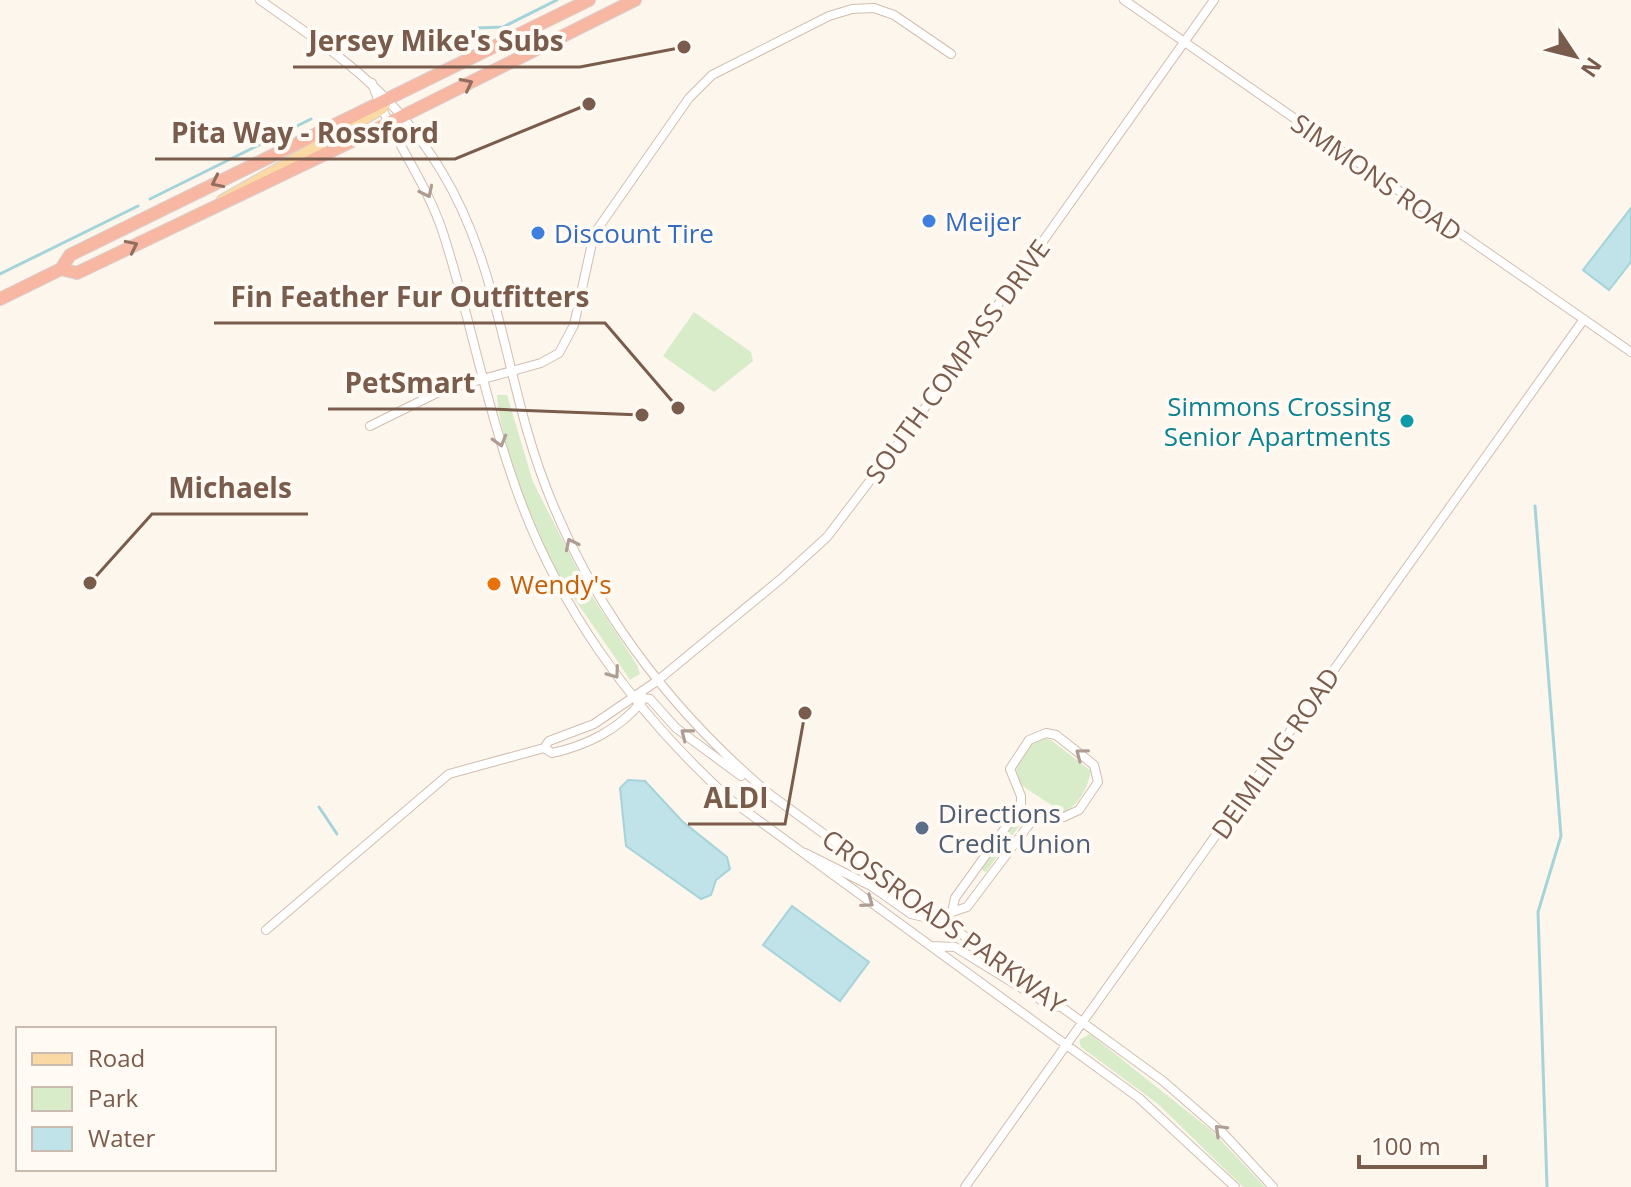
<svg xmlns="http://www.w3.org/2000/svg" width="1631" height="1187" font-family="'Open Sans',sans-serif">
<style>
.green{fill:#d8ecc9}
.water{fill:#bfe3e8;stroke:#a5d3da;stroke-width:2}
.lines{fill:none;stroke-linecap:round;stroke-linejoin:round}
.stream{stroke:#a5d3da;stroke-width:3}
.minor-casing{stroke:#d1beb0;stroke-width:10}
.major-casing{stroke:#dad1cd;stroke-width:12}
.highway-casing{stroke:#dad1cd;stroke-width:14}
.minor{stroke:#fff;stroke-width:8}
.major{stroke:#fbd9a5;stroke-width:10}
.highway{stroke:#f7b7a3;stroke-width:12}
.oneway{stroke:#936e5e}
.oneway2{stroke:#af9d94}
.shop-dot{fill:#3f7fe0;stroke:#fffaf3;stroke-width:3}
.culture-dot{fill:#0f9aa8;stroke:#fffaf3;stroke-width:3}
.food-dot{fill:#e8710a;stroke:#fffaf3;stroke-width:3}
.service-dot{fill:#5c6f8a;stroke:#fffaf3;stroke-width:3}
.labels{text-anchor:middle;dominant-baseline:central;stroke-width:8;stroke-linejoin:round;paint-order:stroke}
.street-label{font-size:26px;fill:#7a5c4d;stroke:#fffaf3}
.shop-label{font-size:26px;fill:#366cbe;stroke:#fffaf3;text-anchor:start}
.culture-label{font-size:26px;fill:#0d838f;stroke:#fffaf3;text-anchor:end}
.food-label{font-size:26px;fill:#c56008;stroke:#fffaf3;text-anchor:start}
.service-label{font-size:26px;fill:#4e5e75;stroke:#fffaf3;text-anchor:start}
.leader{fill:none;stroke:#7a5c4d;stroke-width:3}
.callout-dot{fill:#7a5c4d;stroke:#fffaf3;stroke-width:3}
.callout-label{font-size:28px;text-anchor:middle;font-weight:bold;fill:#7a5c4d;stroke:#fffaf3;stroke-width:8;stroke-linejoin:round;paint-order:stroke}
</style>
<rect width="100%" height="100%" fill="#fdf6ec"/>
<path class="green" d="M694,312L751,352L753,361L714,392L663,356Z
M497,395H507L533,482L588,590L637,665L640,674L630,680C610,649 589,620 568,590C541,552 499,441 497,395Z
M1042,738L1051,740L1091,771C1087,789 1080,804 1063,813L1018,783C1011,766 1025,745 1042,738Z
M1020,814H1025V818L986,872L983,871L982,868Z
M1090,1034L1212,1131L1265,1187H1243L1158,1104L1081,1047L1079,1040Z"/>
<path class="water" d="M1631,208V262L1609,290L1583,270Z
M628,780L645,781L682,821L727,857L730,869L716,880L711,895L701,899L626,846L620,788Z
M792,906L869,962L840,1001L763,945Z"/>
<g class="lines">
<path class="stream" d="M477,28L503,27L557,0
M150,199L311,119
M0,274L138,206
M1535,506L1561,836L1538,912L1547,1187
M319,807L337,834"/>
<defs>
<path id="minor" d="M260,0C338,55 391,88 442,172C490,251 502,343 527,430C568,575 657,700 772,796L1163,1081L1224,1134L1273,1187
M1124,0L1631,352
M372,83C390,137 427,181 444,236C469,314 484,396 511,474C553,602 633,712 732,801L1139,1098L1235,1187
M370,426L443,390L541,363L559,353L574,325L594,234L689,98L712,75L829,16L852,9L874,8L894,15L951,54
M632,696L650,699L676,728L741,776
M544,748L552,753C586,746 620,729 642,701
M805,853L871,886L911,914L945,922L952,912L955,898L1021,806V796L1010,769L1029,740L1046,733L1056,735L1094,765L1098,782L1079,810L1064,817L1037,814L967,907L952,912
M266,930L449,774L544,748L549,741L594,724L657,681L782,578L827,537L914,423L1214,0
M931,946L955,947L1049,1005L1061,1007
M965,1187L1584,319"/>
<path id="major" d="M222,200L382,109L388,99"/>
<path id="highway" d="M61,269L77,273L371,132L635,0
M61,269L70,255L589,0
M0,299L61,269"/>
</defs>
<use href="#minor" class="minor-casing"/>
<use href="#major" class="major-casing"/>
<use href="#highway" class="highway-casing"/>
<use href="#minor" class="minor"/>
<use href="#major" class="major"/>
<use href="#highway" class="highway"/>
</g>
<defs><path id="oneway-chevron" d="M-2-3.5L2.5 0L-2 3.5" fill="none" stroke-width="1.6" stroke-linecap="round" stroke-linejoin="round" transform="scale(2)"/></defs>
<g class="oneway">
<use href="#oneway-chevron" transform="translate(467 84) rotate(-27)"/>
<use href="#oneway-chevron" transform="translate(217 182) rotate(154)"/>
<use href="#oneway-chevron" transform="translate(132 246) rotate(-26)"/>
</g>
<g class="oneway2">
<use href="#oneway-chevron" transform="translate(427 192) rotate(64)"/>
<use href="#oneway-chevron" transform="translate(500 441) rotate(74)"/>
<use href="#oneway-chevron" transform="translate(571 544) rotate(-116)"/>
<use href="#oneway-chevron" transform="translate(614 673) rotate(54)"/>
<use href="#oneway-chevron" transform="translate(686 734) rotate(-142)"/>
<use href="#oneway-chevron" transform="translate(1081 754) rotate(-143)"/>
<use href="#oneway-chevron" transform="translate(868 902) rotate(36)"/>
<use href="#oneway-chevron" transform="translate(1220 1130) rotate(-136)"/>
</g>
<g class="shop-dot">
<circle cx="929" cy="221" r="8"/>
<circle cx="538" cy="233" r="8"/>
</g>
<circle class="culture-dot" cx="1407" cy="421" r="8"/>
<circle class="food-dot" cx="494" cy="584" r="8"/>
<circle class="service-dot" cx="922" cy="828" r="8"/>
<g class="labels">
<g class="street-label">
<text transform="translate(1377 177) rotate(35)">SIMMONS ROAD</text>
<text transform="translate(957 361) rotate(-54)">SOUTH COMPASS DRIVE</text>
<text transform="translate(1275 753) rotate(-55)">DEIMLING ROAD</text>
<text transform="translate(944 921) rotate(36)">CROSSROADS PARKWAY</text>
</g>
<g class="shop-label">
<text x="945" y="221">Meijer</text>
<text x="554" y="233">Discount Tire</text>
</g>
<g class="culture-label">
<text x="1391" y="406">Simmons Crossing<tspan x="1391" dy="30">Senior Apartments</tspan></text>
</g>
<g class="food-label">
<text x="510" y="584">Wendy's</text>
</g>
<g class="service-label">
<text x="938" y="813">Directions<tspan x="938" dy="30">Credit Union</tspan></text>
</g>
</g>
<path class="leader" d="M684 47L580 67H293M589 104L455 159H155M678 408L605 323H214M642 415L491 409H328M90 583L152 514H308M805 713L785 824H688"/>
<g class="callout-dot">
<circle cx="684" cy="47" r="8"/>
<circle cx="589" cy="104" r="8"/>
<circle cx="678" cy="408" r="8"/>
<circle cx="642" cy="415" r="8"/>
<circle cx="90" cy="583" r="8"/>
<circle cx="805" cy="713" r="8"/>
</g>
<g class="callout-label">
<text x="436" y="51">Jersey Mike's Subs</text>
<text x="305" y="143">Pita Way - Rossford</text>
<text x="410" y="307">Fin Feather Fur Outfitters</text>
<text x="410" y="393">PetSmart</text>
<text x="230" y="498">Michaels</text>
<text x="736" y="808">ALDI</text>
</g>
<rect x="16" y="1027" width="260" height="144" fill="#fffaf3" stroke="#cabbb1" stroke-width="2"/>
<rect x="32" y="1053" width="40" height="12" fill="#fbd9a5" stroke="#cabbb1" stroke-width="2"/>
<text x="88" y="1067" font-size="24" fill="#7a5c4d">Road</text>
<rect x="32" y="1087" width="40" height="24" fill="#d8ecc9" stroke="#cabbb1" stroke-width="2"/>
<text x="88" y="1107" font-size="24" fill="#7a5c4d">Park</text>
<rect x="32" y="1127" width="40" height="24" fill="#bfe3e8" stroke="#cabbb1" stroke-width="2"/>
<text x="88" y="1147" font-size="24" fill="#7a5c4d">Water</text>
<g transform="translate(1575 56) rotate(125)" stroke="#fffaf3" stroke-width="6" paint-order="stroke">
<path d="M0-6L14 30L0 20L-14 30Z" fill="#7a5c4d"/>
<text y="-12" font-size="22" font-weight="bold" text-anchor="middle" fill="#7a5c4d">N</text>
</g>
<path d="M1359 1155v12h126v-12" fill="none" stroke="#7a5c4d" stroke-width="4"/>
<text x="1371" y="1155" font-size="24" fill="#7a5c4d" stroke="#fffaf3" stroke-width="6" paint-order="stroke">100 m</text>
</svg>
